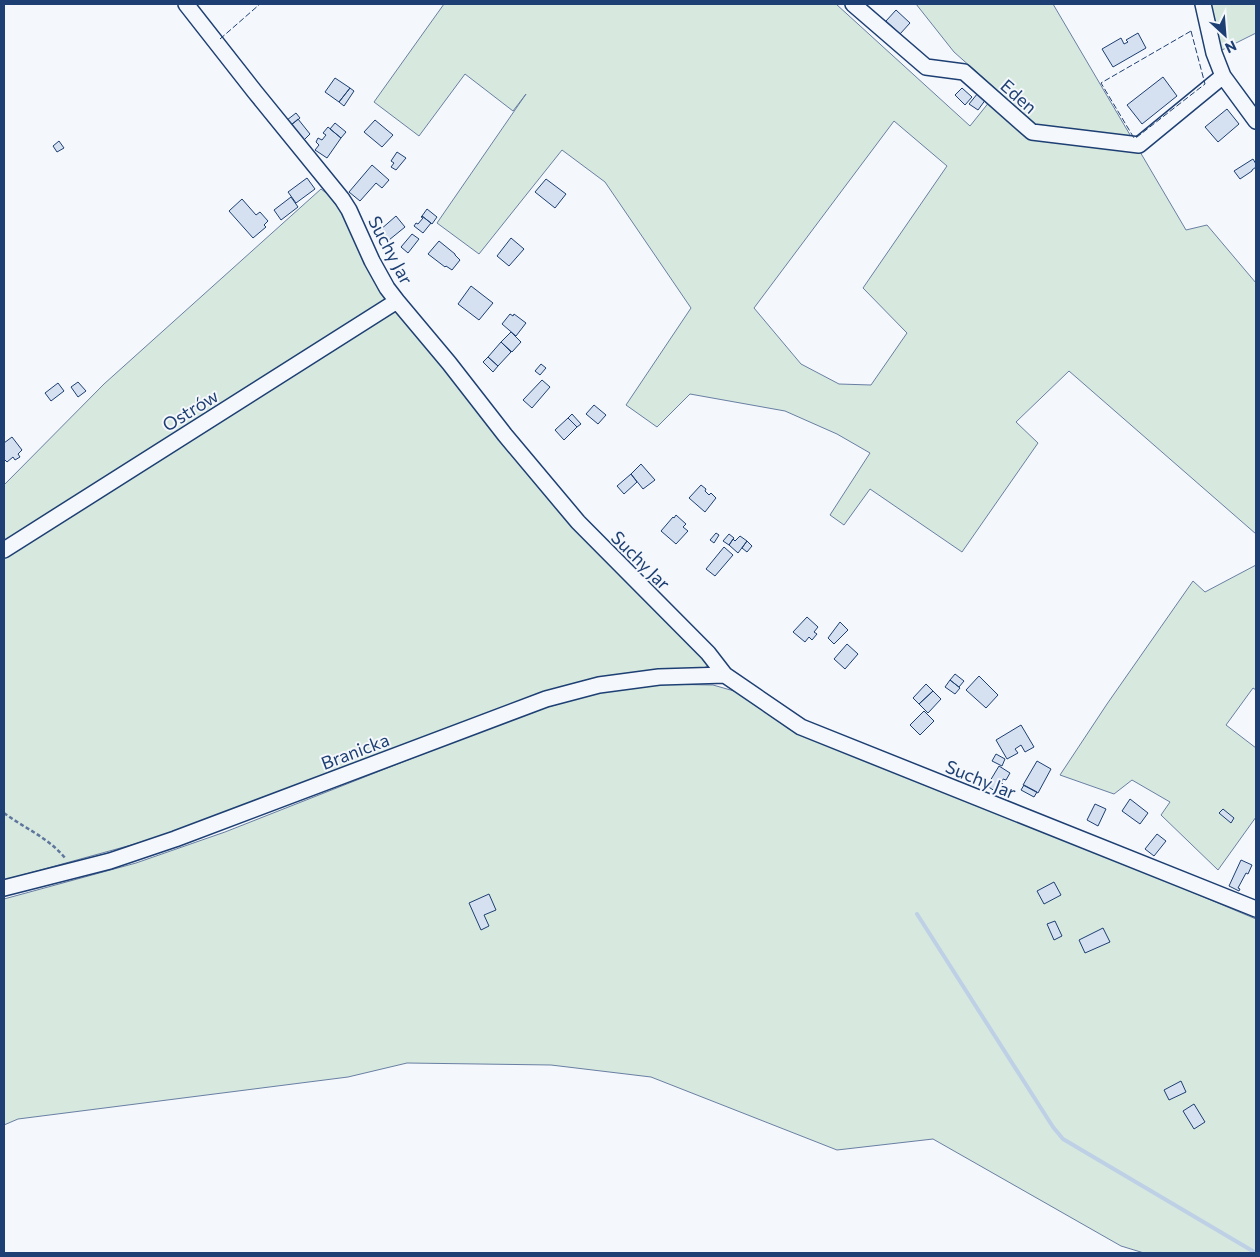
<svg xmlns="http://www.w3.org/2000/svg" width="1260" height="1257" font-family="Commissioner,sans-serif">
<style>
.green{fill:#d7e8df;stroke:#687fa3;fill-rule:evenodd}
.lines{fill:none;stroke-linecap:round;stroke-linejoin:round}
.stream{stroke:#bed0e5;stroke-width:4}
.building{fill:#d5e0f0;stroke:#1d3f73}
.minor-casing{stroke:#1d3f73;stroke-width:18}
.path{stroke:#5e769c;stroke-width:2.5;stroke-dasharray:4 2.5;stroke-linecap:butt}
.minor{stroke:#f4f7fb;stroke-width:15}
.fence{stroke:#1d3f73;stroke-width:1;stroke-dasharray:6 2.5;stroke-linecap:butt}
.labels{text-anchor:middle;dominant-baseline:central;stroke-width:4;stroke-linejoin:round;paint-order:stroke}
.street-label{font-size:18px;fill:#1d3f73;stroke:#f4f7fb}
</style>
<rect width="100%" height="100%" fill="#f4f7fb"/>
<path class="green" d="M444,4H836L970,126L998,91L954,52L916,4H1053L1186,230L1207,225L1256,283V534L1069,371L1016,422L1038,443L962,552L870,489L844,525L830,515L870,453L837,434L785,411L690,394L657,427L626,405L691,308L605,182L562,150L479,254L437,223L526,94L513,111L465,74L419,136L374,102ZM894,121L947,166L863,288L907,333L871,385L839,384L801,364L754,308Z
M1208,4H1256V33L1220,51Z
M321,189L342,205L389,299L4,542V485L104,384Z
M399,309L701,651L708,666L698,670L607,677L164,836L4,880V556Z
M1256,565V690L1253,688L1226,725L1256,748V817L1218,870L1161,815L1170,802L1132,780L1114,794L1060,775L1107,704L1193,581L1205,592Z
M655,684L713,685L741,693L789,729L996,810L1256,919V1253H1144L1121,1246L933,1139L837,1150L651,1077L551,1065L407,1063L348,1077L18,1119L4,1125V899L136,863L225,832L527,713L600,692Z"/>
<g class="lines">
<path class="stream" d="M917,914L1053,1127L1063,1139L1256,1253"/>
</g>
<path class="building" d="M896,10L910,23L900,34L886,21Z
M1138,33L1146,48L1113,67L1102,49L1121,38L1124,44L1128,42L1126,40Z
M1163,77L1177,96L1142,124L1127,105Z
M335,78L350,88L339,102L325,92Z
M350,88L354,91L344,106L339,102Z
M962,88L972,97L965,105L955,95Z
M978,93L986,99L978,110L969,104Z
M1227,109L1239,124L1218,142L1205,127Z
M296,113L300,118L291,125L287,120Z
M298,119L310,134L304,140L291,125Z
M375,120L393,135L382,147L364,132Z
M335,123L346,132L341,138L330,129Z
M328,127L341,138L327,158L315,150L319,145L316,142L318,138L322,140L326,135L323,133Z
M59,141L64,148L57,152L53,146Z
M397,152L406,158L396,170L391,167L394,163L391,161Z
M1253,159L1256,164V167L1252,170V171L1240,179L1234,171Z
M372,165L389,180L382,188L376,183L360,201L349,192Z
M307,178L315,189L296,203L288,192Z
M546,179L566,194L555,208L535,192Z
M291,197L298,207L281,220L274,210Z
M242,199L256,215L260,212L268,221L264,225L266,227L253,238L229,211Z
M427,209L437,217L432,224L422,216Z
M396,216L405,227L389,240L380,230Z
M422,216L431,223L423,233L414,226L416,223L418,224L423,218L421,217Z
M412,234L419,239L408,253L401,247Z
M511,238L524,249L509,266L497,256Z
M439,241L455,254V255L460,260L452,270L446,266L445,267L428,254Z
M471,286L493,303L479,320L458,304Z
M510,314L513,316L514,314L526,323L516,336L502,324Z
M511,332L521,342L512,352L501,342Z
M501,342L511,352L498,366L488,357Z
M488,357L498,366L493,372L483,362Z
M541,364L546,368L540,375L535,371Z
M542,380L550,387L532,408L523,400Z
M78,382L86,391L78,397L71,387Z
M58,383L64,391L51,401L45,393Z
M594,405L606,415L598,424L586,414Z
M572,414L581,424L577,427L568,418Z
M568,418L577,427L564,440L555,430Z
M12,437L22,450L18,454L20,457L15,460L13,457L7,462L4,459V443Z
M641,464L655,480L643,489L631,474Z
M631,474L637,482L624,494L617,486Z
M701,485L706,489L705,491L709,495L711,493L716,498L705,512L689,498Z
M676,515L686,524L683,527L688,531L676,544L661,531L673,517L674,518Z
M716,533L719,535L714,543L710,540Z
M729,534L734,538L729,545L723,541Z
M740,536L747,541L738,553L729,545L733,539L735,541Z
M747,541L752,546L747,552L742,548Z
M724,547L733,555L715,576L706,569Z
M807,617L818,627L814,632L817,634L812,640L809,637L805,642L793,632Z
M840,622L848,630L834,644L828,638Z
M847,644L858,654L845,669L834,659Z
M955,674L964,681L959,687L950,680Z
M979,676L998,695L986,708L966,690Z
M950,680L960,688L955,694L945,687Z
M926,684L933,691L919,704L913,698Z
M933,691L941,699L928,713L919,704Z
M924,711L934,721L920,735L910,725Z
M1021,725L1034,747L1025,752L1021,745L1015,749L1018,753L1007,759L996,740Z
M996,754L1005,759L1002,766L992,761Z
M1037,761L1051,769L1038,793L1023,785Z
M999,766L1010,773L1006,780L1003,779L1001,783L1003,784L998,793L987,786Z
M1024,785L1037,792L1034,797L1021,790Z
M1130,799L1148,813L1140,824L1122,811Z
M1095,804L1106,809L1098,826L1087,820Z
M1223,809L1234,818L1231,823L1219,813Z
M1157,834L1166,841L1154,856L1145,849Z
M1241,860L1252,865L1248,874L1246,873L1238,888L1240,889L1239,891L1229,886Z
M1054,882L1061,895L1044,904L1037,891Z
M489,894L496,910L484,915L489,926L481,930L469,903Z
M1055,921L1062,936L1054,940L1047,924Z
M1103,928L1110,942L1085,953L1079,940Z
M1181,1081L1186,1092L1169,1100L1164,1090Z
M1194,1104L1205,1122L1194,1129L1183,1111Z"/>
<g class="lines">
<defs>
<path id="minor" d="M186,4L255,92L342,199L349,210L372,261L387,288L397,301L449,363L505,435L578,522L708,653L725,675L801,727L1256,909
M853,4L926,67L964,72L1032,132L1139,145L1223,76
M1203,4L1214,53L1223,76L1256,121
M4,550L397,301
M4,888L110,861L175,839L546,699L599,685L659,677L725,675"/>
</defs>
<use href="#minor" class="minor-casing"/>
<path class="path" d="M4,813C24,828 49,838 65,858"/>
<use href="#minor" class="minor"/>
<path class="fence" d="M1191,31L1205,84L1137,137L1134,138L1101,83Z
M220,39L260,4"/>
</g>
<g class="labels">
<g class="street-label">
<text transform="translate(1019 96) rotate(41)">Eden</text>
<text transform="translate(391 250) rotate(62)">Suchy Jar</text>
<text transform="translate(190 410) rotate(-32)">Ostrów</text>
<text transform="translate(641 560) rotate(45)">Suchy Jar</text>
<text transform="translate(355 751) rotate(-21)">Branicka</text>
<text transform="translate(981 779) rotate(22)">Suchy Jar</text>
</g>
</g>
<rect width="1260" height="1257" fill="none" stroke="#1d3f73" stroke-width="10"/>
<g transform="translate(1225 35) rotate(154)" stroke="#f4f7fb" stroke-width="4" paint-order="stroke">
<path d="M0-4L9 19L0 12L-9 19Z" fill="#1d3f73"/>
<text y="-8" font-size="14" font-weight="bold" text-anchor="middle" fill="#1d3f73">N</text>
</g>
</svg>
